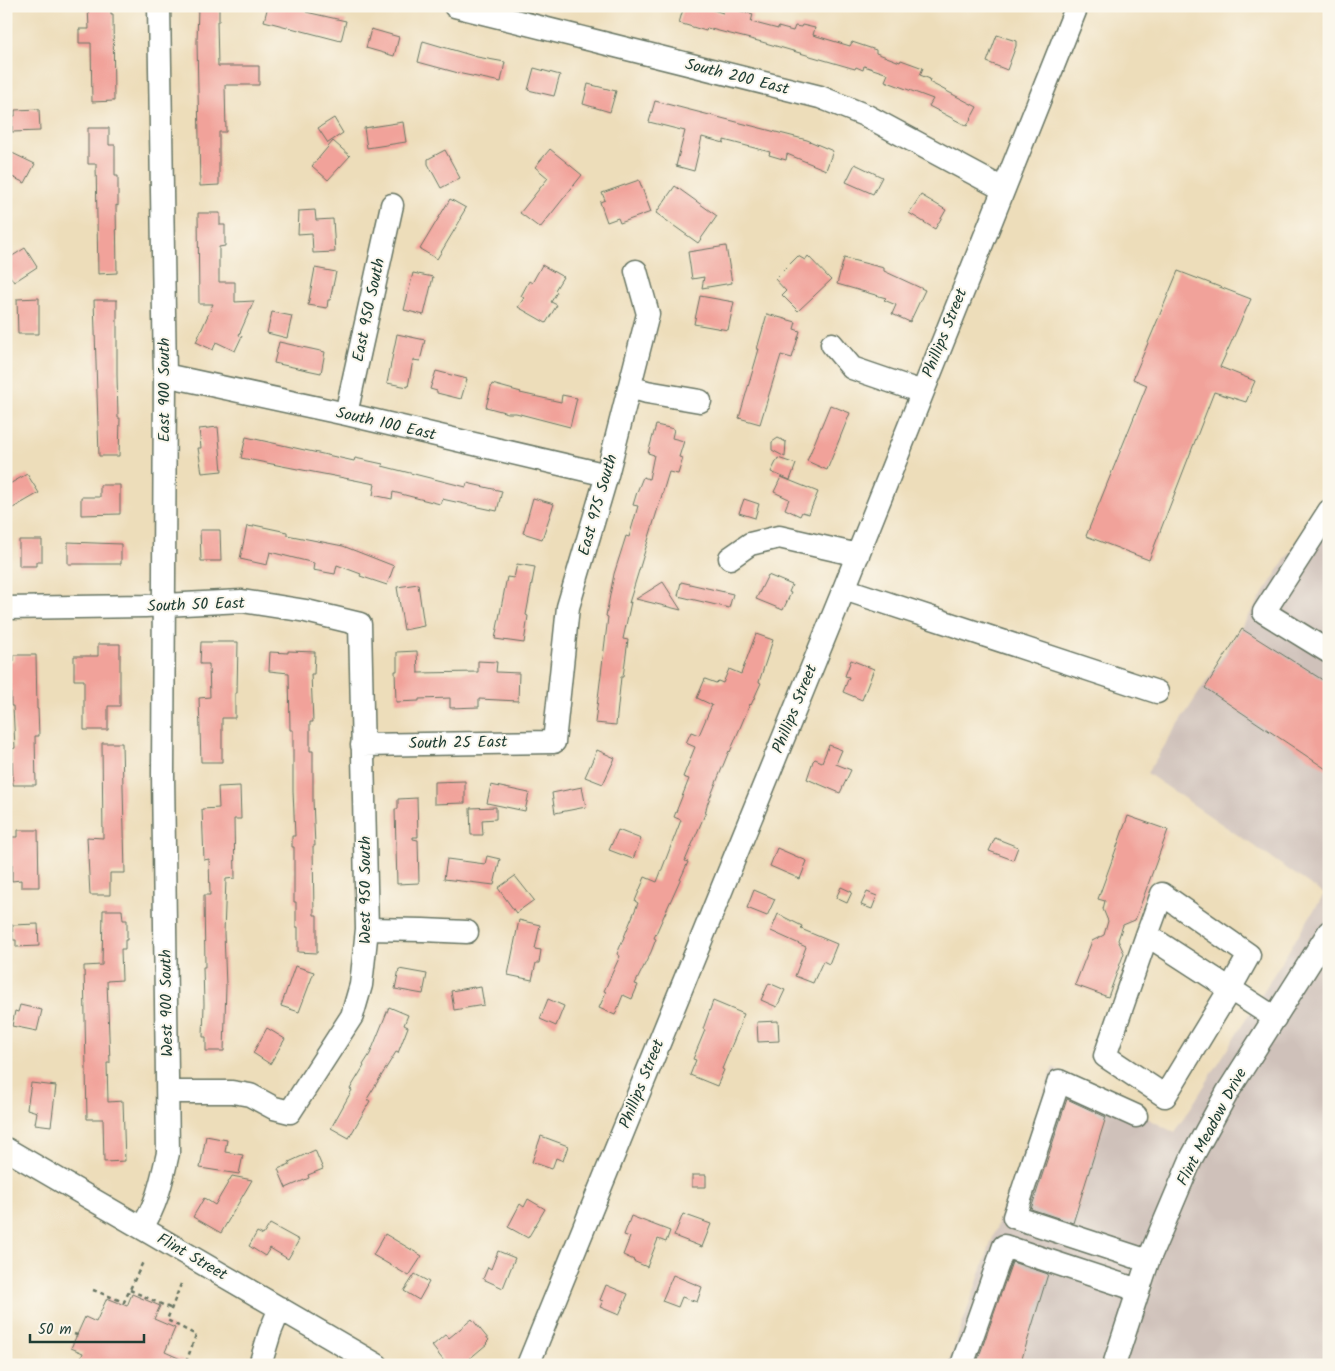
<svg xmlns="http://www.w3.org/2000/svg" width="1335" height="1371" font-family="Kalam,sans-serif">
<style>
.industrial{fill:#cfc1ba}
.building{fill:#f1a29a}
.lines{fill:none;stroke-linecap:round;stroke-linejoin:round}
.minor-casing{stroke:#677563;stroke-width:25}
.path{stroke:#677563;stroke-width:2.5;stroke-dasharray:4 4;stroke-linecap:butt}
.minor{stroke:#fff;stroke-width:22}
.labels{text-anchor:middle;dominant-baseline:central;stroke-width:4;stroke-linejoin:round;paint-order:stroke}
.street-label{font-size:16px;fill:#1f3d34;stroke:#fbf7ec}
</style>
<rect width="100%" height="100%" fill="#fbf7ec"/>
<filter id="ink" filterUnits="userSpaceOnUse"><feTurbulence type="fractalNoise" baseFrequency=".02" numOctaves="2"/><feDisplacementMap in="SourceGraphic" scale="10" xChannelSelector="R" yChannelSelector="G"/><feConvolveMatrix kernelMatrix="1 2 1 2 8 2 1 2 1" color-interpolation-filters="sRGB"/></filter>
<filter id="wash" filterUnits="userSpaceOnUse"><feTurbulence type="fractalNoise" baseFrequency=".0096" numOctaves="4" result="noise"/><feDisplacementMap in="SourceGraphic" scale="20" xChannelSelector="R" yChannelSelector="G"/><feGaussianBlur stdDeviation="1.12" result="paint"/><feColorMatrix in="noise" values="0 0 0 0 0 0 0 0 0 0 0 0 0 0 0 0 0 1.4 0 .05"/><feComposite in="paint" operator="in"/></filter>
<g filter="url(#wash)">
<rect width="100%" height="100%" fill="#edddba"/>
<path class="industrial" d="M1329,492V1365H948L1053,1067L1175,1133L1324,894L1147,773Z"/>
<g id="blocks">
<path class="building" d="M88,6H111V14H113L114,101L92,102L91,43H79V29H89Z
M198,6H219V21H217L218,66H259V85H225L226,132H219V185L200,186L197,42Z
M268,6H290L307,10L306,12L346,21L341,41L264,21Z
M684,6H700L723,13L725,7L753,14L751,22L778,29V27L793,31L795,26L801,27L802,25L815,28L813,35L850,46L852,42L876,50V53L900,62L901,60L923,68L920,75L930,79L929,82L977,107L967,126L929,106L933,99L885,81L888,74L864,66L863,70L856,67L855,69L762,42L707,28L706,31L679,23Z
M371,29L399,37L394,56L366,48Z
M997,35L1016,41V46L1007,70L987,62Z
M423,41L477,57L505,62L501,82L462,74L418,62Z
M534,68L560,75L554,96L528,90Z
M588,84L616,91L610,112L583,104Z
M655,101L807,140L833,151L826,170L787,154L786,160L769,155L770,152L724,140V143L702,137L694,171L676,166L685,131L649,122Z
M39,109L40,131L12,132V116H15V110Z
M334,118L343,133L328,143L318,128Z
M403,122L406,142L367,148L364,128Z
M88,128H109V145H115V176H118V206L116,205L117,273L98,274L96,164H88Z
M333,141L350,156L328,180L312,166Z
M550,149L582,175L540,228L520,213L548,178L535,167Z
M6,150L35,164L25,183L6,174Z
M445,150L460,178L441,188L428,164V159Z
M855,164L882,177L873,194L846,182Z
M639,180L651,212L620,223L618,218L607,222L600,202L605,200L602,193Z
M675,186L717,216L698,243L656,213Z
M921,195L946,210L935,229L909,213Z
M450,199L466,208L460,218L461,219L437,259L420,249Z
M315,210L316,220L333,219L335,252L313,253L312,233L298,234L299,211Z
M198,213H220V225H225V246L219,247V282H235V302L254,301L239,335L242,336L235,351L216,342L213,350L196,342L213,304H199Z
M726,246L732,283L702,288L704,277L692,279L688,252Z
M25,248L37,267L14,282L6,270V260Z
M798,256L805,260L808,256L831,280L798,311L782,295L786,291L775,279Z
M844,258L884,268V271L925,290L910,322L892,314L896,305L884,300L886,298L837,284Z
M542,265L563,277L555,290L557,292L551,302L557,305L546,323L518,307L524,298L521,296L529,281L532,283Z
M315,268L336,272L330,300H328L327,308L308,305Z
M1178,271L1251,299L1220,367L1255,381L1246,402L1214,392L1149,560L1086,536L1147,385L1133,379Z
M413,273L433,277L424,315L404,310Z
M700,296L734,302L728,330L694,324Z
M39,298V334H18L17,299Z
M94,300H117V375L118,418H120L119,456H99Z
M272,312L292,316L287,338L267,333Z
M767,314L796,322L794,329L800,331L792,358L781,355L760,424L739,418L759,349H757Z
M397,334L425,340L420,361L413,360L408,387L387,383Z
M279,342L325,352L321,373L274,363Z
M436,371L467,379L461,399L437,393V391L430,389Z
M492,384L521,392L520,393L561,402L562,395L577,398L570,427L516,413H508L486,407Z
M830,405L850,413L827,470L807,461Z
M656,425L674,429L672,438L684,441L679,457L683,458L678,474L669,472L629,603L631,602L623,639L628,640L623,677H621L616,725L595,723L608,617L606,616L614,574L626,536L629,537L638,506L633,505L637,492L643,477L649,479L654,455L648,453Z
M218,427L222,471L202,473L198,448H201L199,429Z
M246,437L354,461L355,458L383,464L382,466L466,487L467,483L502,491L497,511L442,499L440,504L393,492L392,499L373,495L375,484L241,458Z
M778,438L786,442L785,457L772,450V442Z
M778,458L796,464L790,480L771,472Z
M27,474L39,493L6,512V486Z
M781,477L818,492L809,514L802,512L800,516L785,509L789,499L774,492Z
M100,485H120V514L81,515V497H100Z
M533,498L554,504L542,539L523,533Z
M744,499L759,504L755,518L739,513Z
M254,525L287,532V535L343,546L394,566L387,585L360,576L361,574L337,565L335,574L313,570L314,563L270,552L267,565L240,559L247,526L254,527Z
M200,530H220L221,561H201Z
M19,540H42V562H36V566H19Z
M68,542L121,544V564H68Z
M517,564L535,567L526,615L528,616L524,643L495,639L507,577L514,578Z
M768,575L792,585L789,592L791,593L783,610L756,599Z
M663,582L681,610L636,599Z
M681,582L733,594L729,608L678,596Z
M418,584L424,626L404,630L397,587Z
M1242,629L1329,684V771L1205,688Z
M756,634L773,640L759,682L761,683L751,705L750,704L730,752L729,751L707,805L705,814L685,861L688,862L654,938L656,939L651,952L635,984L638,985L632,999L623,995L615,1015L599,1008L606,992L604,991L620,956L617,954L638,903L635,901L645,877L657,882L681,820L674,817L689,779L683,777L695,747L686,743L691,732L699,735L712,705L697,698L705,679L716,683L718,681L723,683L729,669L741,674Z
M201,642H238L237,693H235V718H222V762H201L199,698L210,697L209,664H200Z
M98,644H120V706H108V730H84V680H74V656H98Z
M288,651L315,652L314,674H311L313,722H310V751H313V800L315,846H313L314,915H317V953L298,952V927H296V902H294V847H292V836H295L293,791V730H290L289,673L269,671L270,652L288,653Z
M417,651L418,673L478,672V661L497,662L496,672L519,673L518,701L479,699V707L450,708V698L419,699V701L396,702L395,671H397V652Z
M14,655H36L37,709H38L39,736H35L36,785H13L12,749L15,748L13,706H11L10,661H14Z
M851,660L874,669L862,700L843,692L849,677L845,676Z
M102,743H122L125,873H110V895H90L87,837L103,838Z
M829,745L842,750L836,764L851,770L840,793L807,779L813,761L815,759L822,762Z
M597,750L615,758L603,784L585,777Z
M465,781V803L434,804V782Z
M491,785L529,793L525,811L487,803Z
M240,786L241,819H234L235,878L226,879L224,933L226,986L224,1051H206V1037H203L204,1004L203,967H205L204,895H210L209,859L204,860L202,809L219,808L218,787Z
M582,787L586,807L555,813L552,793Z
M417,798L418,837H413V839L418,840L419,883L397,884L395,809H398V799Z
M496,807V819L482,820L483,835H471L470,808Z
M1128,816L1168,830L1135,920L1123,925L1118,940L1124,953L1108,997L1075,985L1092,941L1104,935L1108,921L1103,909L1105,901L1098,899Z
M18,830H38L39,887H21V880L12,881V837H18Z
M618,830L641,839L633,859L609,850Z
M995,838L1018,847L1013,860L989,851Z
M777,848L807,861L800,879L770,866Z
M487,856L500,859L494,885L444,879L447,859L485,864Z
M515,876L534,900L516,913L498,888Z
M841,887L852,892L847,903L836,898Z
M754,890L775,899L767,916L747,908Z
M867,892L877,896L872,909L861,905Z
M103,910H122L123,920H127V940H125V949H121L122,980L107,981L110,1063H107L108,1102L123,1101L125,1161L104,1162L103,1119H87L84,966L102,965Z
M778,914L802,926L801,929L837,944L829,964L823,961L813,983L795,976L806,947L771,931Z
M519,920L540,925L535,949L541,950L539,963H536L532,980L508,975Z
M38,924L39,946L16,947V940H13L12,925Z
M295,966L314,972L299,1012L281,1006Z
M399,969L427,974L423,994L395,989Z
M769,983L785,990L777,1007L761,1000Z
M474,987V988L481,987L484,1005L454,1010L451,991Z
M548,999L564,1006L556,1026L540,1019Z
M713,1001L744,1014L740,1023H741L722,1069L724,1070L717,1086L690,1075L696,1060L693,1059L705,1030L703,1029Z
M20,1005L42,1010L37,1031L12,1026L15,1011L18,1012Z
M389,1007L408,1015L404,1025L408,1027L398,1053L396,1052L367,1099L370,1101L349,1138L331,1128L352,1090L350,1089L364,1066L363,1065L370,1054Z
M778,1021L779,1041L758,1042L757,1022Z
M267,1028L285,1039L270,1064L253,1053Z
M31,1083L56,1086L51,1126L35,1124L37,1112L27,1109Z
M1067,1099L1106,1117L1073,1223L1031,1209Z
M206,1136L227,1140L225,1152L243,1155L239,1174L200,1168Z
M541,1136L568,1146L563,1161L556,1158L552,1169L532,1162Z
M315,1150L323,1169L308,1175L309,1178L286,1188L278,1169L290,1164L289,1162Z
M692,1175H706V1187H692Z
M232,1176L252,1180L221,1233L193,1217L204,1198L215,1205Z
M528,1199L545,1209L528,1238L508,1227L520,1204L524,1207Z
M683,1214L711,1224L702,1247L674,1236Z
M631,1216L670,1231L666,1242L658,1239L647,1267L633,1261L634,1260L623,1255L630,1237L624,1235Z
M270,1224L299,1240L288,1259L270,1248L265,1256L249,1246L257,1232L263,1235Z
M385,1234L422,1256L409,1276L373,1255Z
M498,1251L515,1258L503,1288L483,1279L488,1267L491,1269Z
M1012,1262L1048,1274L1020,1365H976Z
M415,1274L429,1282L419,1300L404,1291Z
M673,1275L702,1287L697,1302L682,1297L678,1307L662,1301Z
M606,1285L628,1294L619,1315L600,1307L603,1301L600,1300Z
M132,1294L160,1306L154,1319L175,1328L165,1352L194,1365H78L83,1353L71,1348L85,1317L96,1322L107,1298L127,1306Z
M472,1319L489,1340L486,1343L487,1344L468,1360L472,1365H447L432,1346L446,1334L449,1338Z"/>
</g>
</g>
<g filter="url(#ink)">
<use href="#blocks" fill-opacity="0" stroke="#677563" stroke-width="1"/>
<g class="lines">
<defs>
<path id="minor" d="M455,6L820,97L867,116L1003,189
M832,344L852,368L922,392
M165,375L346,414L607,475
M630,387L647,392L700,401
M346,414L392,205
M1329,511L1264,612L1329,652
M730,558L750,544L779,537L858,555
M844,589L1157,692
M6,608L145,606L242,601L306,611L360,624L367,929L361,985L352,1016L290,1112L274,1108L250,1095L232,1092H168
M362,745L554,742L568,607L607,475L648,314L636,271
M367,929L423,930L467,932
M1147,935L1162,894L1249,955L1230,989L1165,1096L1105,1056L1147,935L1275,1018
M1136,1116L1059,1081L1014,1217L1148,1261
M6,1149L377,1365
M142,1227C157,1205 162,1179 168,1153L163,774L165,375L159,6
M260,1365L270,1332L280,1308
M528,1365L844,589L1077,6
M962,1365L1004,1246L1138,1290
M1114,1365L1148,1261L1192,1157L1227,1093L1329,932"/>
</defs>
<use href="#minor" class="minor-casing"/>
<path class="path" d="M181,1284L167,1320L196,1335L185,1365
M93,1290L124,1302L143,1262
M130,1290L172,1309
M74,1334L80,1336"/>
<use href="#minor" class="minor"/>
</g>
</g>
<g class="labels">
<g class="street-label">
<text transform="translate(737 77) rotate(14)">South 200 East</text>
<text transform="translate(369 310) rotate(-78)">East 950 South</text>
<text transform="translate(945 333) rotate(-68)">Phillips Street</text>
<text transform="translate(164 390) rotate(-90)">East 900 South</text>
<text transform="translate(386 424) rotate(13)">South 100 East</text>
<text transform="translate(598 505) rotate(-74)">East 975 South</text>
<text transform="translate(196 605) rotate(-2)">South 50 East</text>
<text transform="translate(795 709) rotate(-68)">Phillips Street</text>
<text transform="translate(458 743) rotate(-1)">South 25 East</text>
<text transform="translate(365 890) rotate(-90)">West 950 South</text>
<text transform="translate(167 1003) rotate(-91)">West 900 South</text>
<text transform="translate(642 1084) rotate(-68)">Phillips Street</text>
<text transform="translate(1212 1127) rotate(-62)">Flint Meadow Drive</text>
<text transform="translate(192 1257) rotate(30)">Flint Street</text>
</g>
</g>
<rect width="1335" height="1371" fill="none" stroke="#fbf7ec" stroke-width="25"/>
<path d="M30 1334v8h114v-8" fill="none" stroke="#1f3d34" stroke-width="2.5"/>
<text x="38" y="1334" font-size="15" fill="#1f3d34" stroke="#fbf7ec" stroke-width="4" paint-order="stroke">50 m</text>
</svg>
